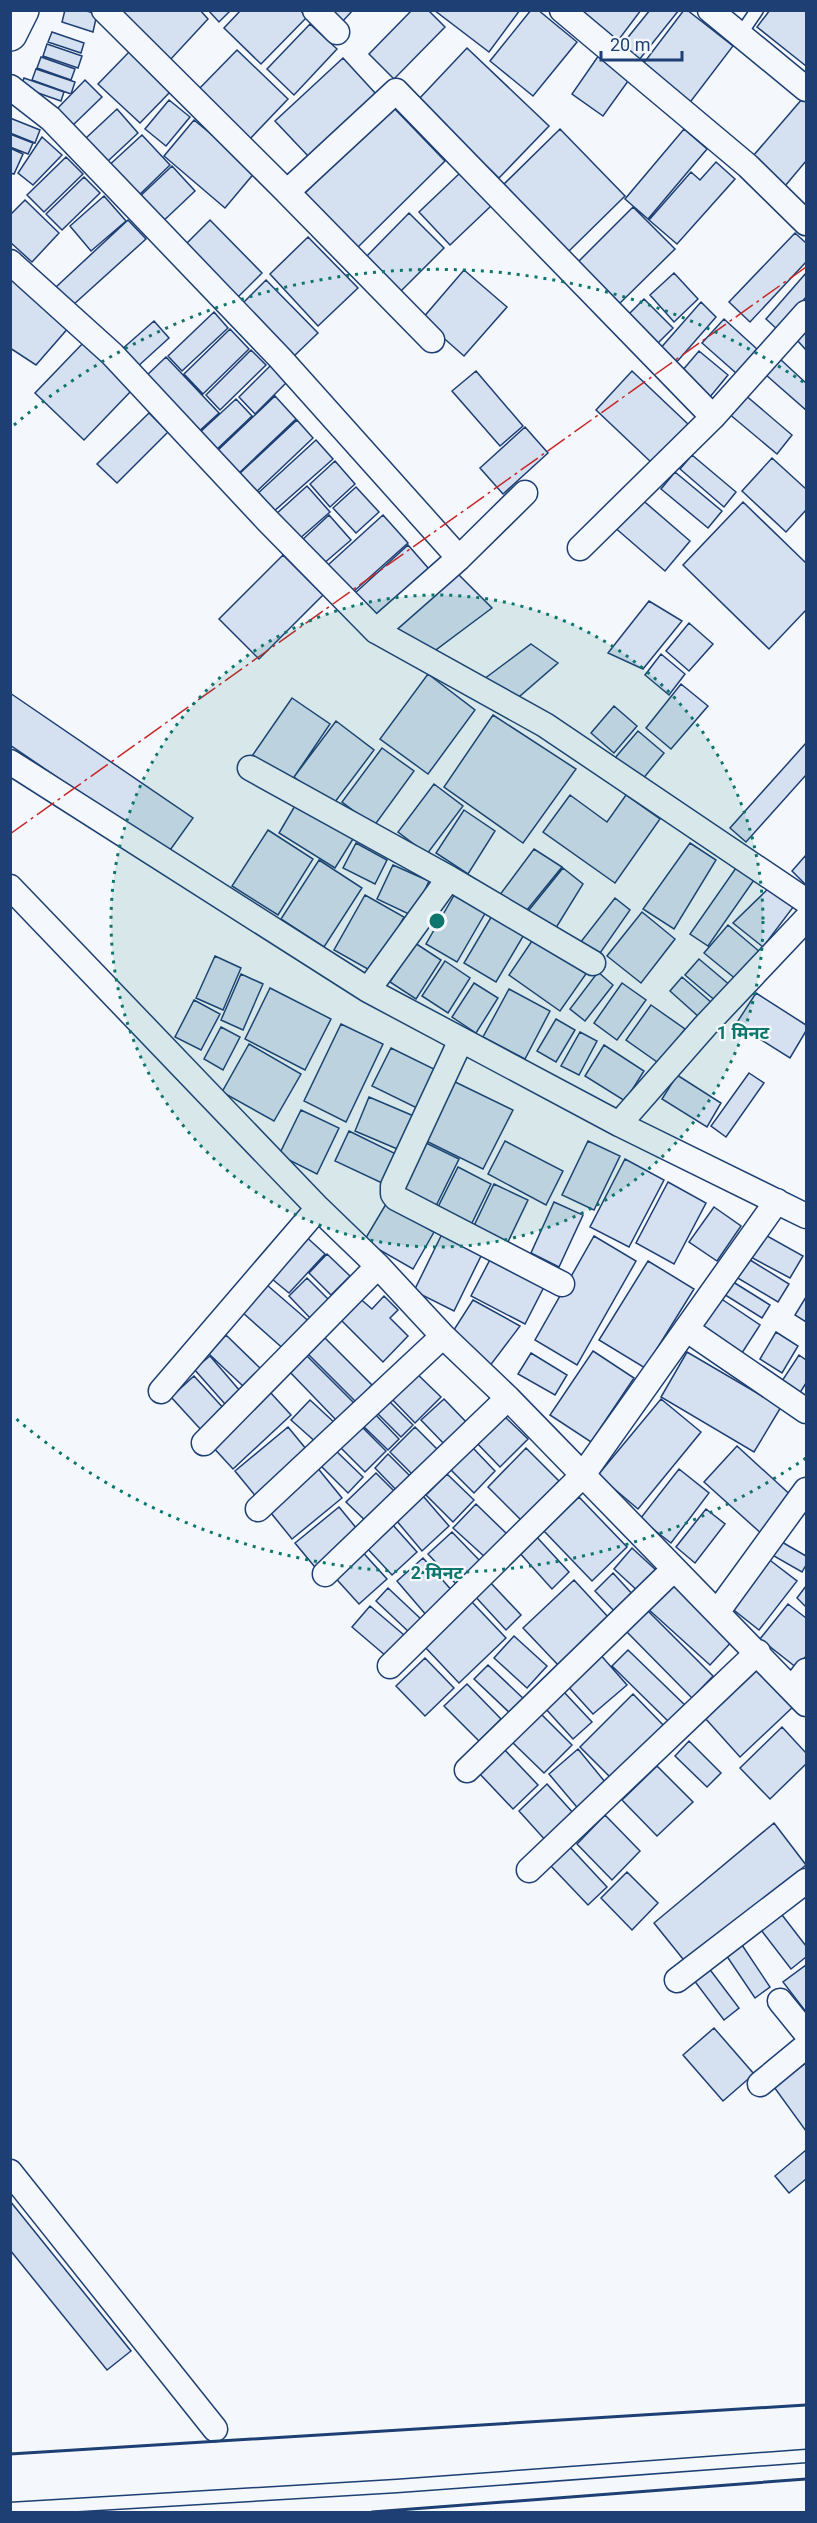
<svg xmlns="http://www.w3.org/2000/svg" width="817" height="2523" font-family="Roboto,'Noto Sans Devanagari',sans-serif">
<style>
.building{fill:#d5e0f0;stroke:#1d3f73;stroke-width:1.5}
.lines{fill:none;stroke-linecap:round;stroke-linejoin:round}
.lane-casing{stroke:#1d3f73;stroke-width:15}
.street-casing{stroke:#1d3f73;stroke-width:27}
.secondary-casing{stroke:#1d3f73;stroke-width:36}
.lane{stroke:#f4f7fb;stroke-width:12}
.street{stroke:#f4f7fb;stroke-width:24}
.secondary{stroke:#f4f7fb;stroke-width:33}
.wall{stroke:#1d3f73;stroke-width:3}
.power{stroke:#c62828;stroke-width:1.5;stroke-dasharray:21 4.5 3 4.5;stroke-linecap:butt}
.ring{fill:none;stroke:#0f766e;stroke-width:3;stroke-dasharray:3 6}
.centre{fill:#0f766e;stroke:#f4f7fb;stroke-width:3}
.ring-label{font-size:18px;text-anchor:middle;font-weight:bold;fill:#0f766e;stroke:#f4f7fb;stroke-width:4.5;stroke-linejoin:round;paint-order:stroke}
</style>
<rect width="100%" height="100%" fill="#f4f7fb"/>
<path class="building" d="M65,10H83L97,14L93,32L62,22Z
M118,10H200L208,19L170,60Z
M208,10H231L219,22Z
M241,10H300L307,17L261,64L224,28Z
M332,10H353L343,21Z
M412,10H428L445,27L394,79L369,54Z
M434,10H520L489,52Z
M531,10H538L577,42L533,96L490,61Z
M576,10H641L617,42Z
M650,10H679L639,60L621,46Z
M684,10H687L733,46L688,105L640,68Z
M770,10H806V66L757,27Z
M310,24L337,49L294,95L267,69Z
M52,32L84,43L81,53L48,42Z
M47,44L82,56L78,68L43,56Z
M467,48L549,126L499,178L418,100Z
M237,50L288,99L248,141L197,91Z
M130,51L171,91L140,123L98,84Z
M599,55L631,77L603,116L572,94Z
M41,57L75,69L71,80L37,68Z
M343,58L376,94L309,157L275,121Z
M36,69L75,82L71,94L32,80Z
M24,78L64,92L61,101L21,87Z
M85,80L102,97L71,127L55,111Z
M803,98L806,102V161L780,192L747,163Z
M169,100L190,117L166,146L145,129Z
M392,106L445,161L357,248L304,194Z
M117,109L138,133L108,161L86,138Z
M10,118L40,130L35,143L10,133Z
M194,120L256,171L225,208L164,156Z
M560,129L625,196L568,252L503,185Z
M684,129L707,149L648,219L625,199Z
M10,134L33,143L28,154L10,147Z
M142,135L170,165L134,200L105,169Z
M42,137L62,155L33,185L18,173Z
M10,148L23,154L14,174L10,173Z
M66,157L83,174L44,212L27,195Z
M716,162L735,179L677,244L649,220L691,172L700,180Z
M172,166L195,191L158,226L135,201Z
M460,173L491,206L450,245L419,212Z
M84,177L100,193L62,230L46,214Z
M104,196L126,221L91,251L70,226Z
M25,200L59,233L32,262L10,242V215Z
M633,207L675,249L616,307L575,265Z
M409,213L444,248L399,293L365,258Z
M128,220L146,239L73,305L56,287Z
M210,220L262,273L236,299L184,246Z
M795,233L806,243V262L750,322L729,302Z
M308,237L358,288L318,326L270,274Z
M10,268L70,326L36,365L10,348Z
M464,270L507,307L464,356L422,319Z
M674,273L698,299L674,322L650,295Z
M806,273V297L778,330L766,319Z
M266,280L318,333L293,357L241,305Z
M644,299L673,328L653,348L624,319Z
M701,302L716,317L675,364L659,350Z
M214,312L228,328L182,371L168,356Z
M724,319L757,349L736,373L702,343Z
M154,321L169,338L136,368L121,350Z
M230,329L249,349L203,394L184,374Z
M806,330V350L797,340Z
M84,342L133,389L84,440L35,393Z
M251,350L266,365L220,410L206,395Z
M699,351L728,375L705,403L676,378Z
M166,357L219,413L196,434L144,378Z
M780,359L806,383V410L766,375Z
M271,365L287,382L255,414L239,397Z
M476,371L523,426L500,446L452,391Z
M632,371L689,425L653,464L596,410Z
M744,394L792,435L777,454L728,413Z
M275,396L296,419L237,475L216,452Z
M236,399L252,416L214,452L198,434Z
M149,413L168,432L117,483L97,464Z
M297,420L313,438L254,494L237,476Z
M525,427L548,453L503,494L480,468Z
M316,440L333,459L272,513L256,495Z
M692,455L736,492L724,507L680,469Z
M772,458L806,489V510L786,532L742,491Z
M335,461L355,484L330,507L310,484Z
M675,472L722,511L708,528L661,489Z
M307,486L330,512L298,540L275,515Z
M356,487L379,512L356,533L333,508Z
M639,497L690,541L665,571L613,526Z
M743,502L806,563V610L769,649L683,565Z
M329,515L351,540L322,565L301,541Z
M383,515L408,543L352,593L328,565Z
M408,545L429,569L375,618L354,594Z
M283,555L323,595L259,659L219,619Z
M451,567L492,608L429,655L389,631Z
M649,601L682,621L643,669L608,653Z
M689,623L713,644L689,671L666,651Z
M531,644L558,663L513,702L476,685Z
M661,654L685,674L669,695L645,675Z
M428,674L475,710L428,774L380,739Z
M681,684L708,706L671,749L646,728Z
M10,693L193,818L168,853L10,745Z
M292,698L330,724L290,783L252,756Z
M614,706L637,726L614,753L591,733Z
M493,715L576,769L523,843L444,787Z
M336,721L374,750L332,806L294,777Z
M638,731L664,753L642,780L615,758Z
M806,743V775L746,842L730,828Z
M382,748L414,771L374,826L342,802Z
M434,784L463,806L427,854L398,832Z
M570,795L607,822L626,795L660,819L615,883L543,832Z
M296,804L353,839L335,868L279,833Z
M464,810L495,831L468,874L436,853Z
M268,830L313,859L278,915L232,886Z
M356,843L387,860L375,884L343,868Z
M690,843L716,860L674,929L643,909Z
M534,849L562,867L522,916L496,900Z
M806,855V885L792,871Z
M319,860L362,888L324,947L281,919Z
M393,865L429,881L413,916L377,899Z
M563,868L583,884L554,931L525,915Z
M736,868L754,880L708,946L690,934Z
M770,887L794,906L763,947L733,923Z
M456,892L487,910L457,962L426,944Z
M365,895L404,917L373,972L334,950Z
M615,898L630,910L598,956L580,943Z
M642,912L675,939L641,983L607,956Z
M493,914L525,933L496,982L464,963Z
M728,925L760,952L737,980L704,953Z
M536,935L588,971L560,1011L509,975Z
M415,943L441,960L416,999L390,982Z
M215,956L241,968L223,1010L196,998Z
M699,959L731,986L717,1002L685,975Z
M445,961L470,978L448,1013L422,996Z
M598,972L613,985L585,1021L570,1009Z
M241,974L263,984L243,1030L221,1020Z
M682,977L712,1003L699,1017L670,991Z
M474,983L498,998L476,1033L452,1017Z
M622,983L646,1000L617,1040L594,1023Z
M270,988L331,1019L305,1070L245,1039Z
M509,989L550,1011L525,1059L483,1037Z
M756,993L806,1025V1031L790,1058L736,1024Z
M194,1000L220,1014L201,1050L175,1037Z
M651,1005L685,1029L660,1064L626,1040Z
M556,1019L575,1030L556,1062L537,1051Z
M341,1024L383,1044L346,1122L304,1101Z
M221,1027L240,1037L223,1070L204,1059Z
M580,1032L597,1041L579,1075L561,1066Z
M249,1044L301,1074L274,1121L222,1092Z
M604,1045L644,1071L625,1101L585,1076Z
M391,1048L440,1072L421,1110L372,1086Z
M749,1073L764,1083L726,1137L711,1126Z
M677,1075L721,1103L707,1127L662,1099Z
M449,1079L513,1110L483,1169L420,1138Z
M369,1097L416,1117L402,1151L355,1131Z
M301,1110L339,1128L317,1174L279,1155Z
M349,1131L396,1154L382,1183L335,1161Z
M420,1140L459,1159L433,1212L394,1193Z
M505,1141L563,1171L546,1205L488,1174Z
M588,1141L620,1156L594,1210L562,1195Z
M625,1159L664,1180L629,1247L590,1227Z
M458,1167L491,1184L469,1229L435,1213Z
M668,1182L706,1203L674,1264L636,1243Z
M494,1184L528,1200L506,1246L472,1230Z
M554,1202L583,1215L559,1267L531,1253Z
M386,1204L434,1232L413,1269L364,1241Z
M714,1207L741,1226L717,1261L689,1242Z
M758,1231L803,1256L790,1278L745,1254Z
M302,1233L325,1254L289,1293L266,1274Z
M442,1234L482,1254L454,1311L414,1291Z
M594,1236L636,1261L577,1365L535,1340Z
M494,1252L547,1281L525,1324L471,1296Z
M327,1254L350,1276L331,1295L309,1273Z
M747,1258L789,1284L778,1302L736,1277Z
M648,1261L694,1289L645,1368L599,1340Z
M307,1278L331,1302L313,1321L289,1296Z
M730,1280L770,1305L762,1318L722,1293Z
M267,1285L312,1324L287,1352L242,1312Z
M357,1296L372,1309L384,1296L398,1310L390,1318L408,1336L383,1362L337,1316Z
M717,1296L760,1325L740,1356L696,1328Z
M806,1297V1322L795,1315Z
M473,1300L520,1326L489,1367L450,1336Z
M776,1332L798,1346L782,1373L760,1359Z
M226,1335L261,1369L244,1387L209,1354Z
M322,1335L372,1385L356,1402L305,1351Z
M593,1351L634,1378L591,1442L550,1415Z
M687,1352L781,1407L754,1452L661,1397Z
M304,1353L356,1405L338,1422L287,1369Z
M531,1353L567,1375L555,1395L518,1374Z
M799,1355L806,1360V1383L798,1396L780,1384Z
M210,1356L240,1391L225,1404L194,1369Z
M413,1370L441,1397L415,1423L388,1395Z
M194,1376L226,1411L203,1432L171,1397Z
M269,1391L291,1415L233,1469L211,1445Z
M385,1397L413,1425L401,1437L373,1409Z
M444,1399L470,1426L447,1447L421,1420Z
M661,1399L701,1432L638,1509L598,1475Z
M310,1400L336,1424L318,1444L291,1420Z
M371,1410L399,1439L388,1450L359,1422Z
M501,1413L528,1439L500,1467L474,1440Z
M359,1424L386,1451L365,1472L338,1445Z
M288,1427L311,1455L258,1499L235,1471Z
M415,1427L444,1456L419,1481L390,1452Z
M737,1446L795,1499L763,1535L704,1482Z
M472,1447L495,1471L474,1493L450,1469Z
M333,1448L363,1477L348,1493L318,1463Z
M526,1448L559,1481L521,1520L488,1487Z
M388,1454L415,1481L401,1495L375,1468Z
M316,1466L342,1498L292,1539L267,1508Z
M679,1469L709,1493L671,1543L640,1519Z
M376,1473L399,1496L370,1525L346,1502Z
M447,1474L474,1500L453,1522L426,1495Z
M423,1496L449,1526L422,1551L396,1520Z
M579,1497L627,1547L592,1581L544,1531Z
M476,1504L508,1535L486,1558L453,1528Z
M339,1507L362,1535L319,1572L295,1543Z
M706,1509L725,1524L695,1563L676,1547Z
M392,1524L417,1552L392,1575L366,1547Z
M452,1532L482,1563L458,1586L428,1554Z
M534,1534L569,1572L552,1589L517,1550Z
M775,1538L806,1556V1565L802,1572L767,1552Z
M358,1547L387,1579L359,1604L330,1572Z
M632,1548L658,1572L640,1593L614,1569Z
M423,1558L454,1593L427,1616L397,1581Z
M767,1558L797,1581L759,1630L730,1607Z
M613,1573L635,1597L617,1614L595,1591Z
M488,1580L521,1615L506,1630L473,1594Z
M574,1580L609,1618L559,1666L523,1628Z
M672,1580L736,1637L710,1665L647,1608Z
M806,1586V1607L797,1598Z
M388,1588L422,1620L410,1633L376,1601Z
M471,1601L506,1638L459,1683L424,1646Z
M788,1604L806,1618V1656L797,1668L760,1639Z
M370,1606L404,1635L386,1656L352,1627Z
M643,1606L713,1676L692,1698L622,1627Z
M514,1636L547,1666L527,1688L494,1658Z
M628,1650L689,1709L673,1726L612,1666Z
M598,1652L627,1685L593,1714L564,1682Z
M425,1658L454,1688L425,1716L396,1686Z
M488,1665L526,1701L513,1716L474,1679Z
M760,1666L795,1705L740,1757L705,1718Z
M467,1684L501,1719L479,1741L444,1706Z
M563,1691L592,1722L573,1739L545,1708Z
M633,1694L668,1730L615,1782L580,1747Z
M538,1711L572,1745L544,1773L510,1740Z
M782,1727L806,1753V1764L770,1799L740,1768Z
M689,1741L721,1773L707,1787L675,1756Z
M503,1748L538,1785L513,1809L478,1772Z
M578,1749L610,1788L581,1812L549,1774Z
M657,1766L693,1802L657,1836L622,1800Z
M547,1784L575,1815L547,1842L519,1811Z
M605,1815L640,1851L612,1880L577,1844Z
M774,1823L806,1865L687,1964L654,1923Z
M568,1845L607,1887L588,1905L549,1864Z
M627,1872L658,1903L632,1930L601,1898Z
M779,1911L806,1946V1957L791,1969L758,1926Z
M740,1942L770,1987L755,1998L724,1952Z
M806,1965V2012L783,1982Z
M708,1967L739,2008L724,2020L693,1979Z
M714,2028L754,2074L723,2101L683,2055Z
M806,2063V2131L774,2087Z
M806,2150V2179L789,2193L775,2176Z
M10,2201L131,2351L107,2370L10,2250Z"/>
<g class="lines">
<defs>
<path id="lane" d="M740,35L757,10
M10,2509L397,2486L806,2456"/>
<path id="street" d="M104,10L287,192L396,91L713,417
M315,10L337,32
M562,10L748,166L806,223
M710,10L806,89
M10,87L51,119L280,358L459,558
M287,192L432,340
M10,262L112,354L267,520L376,631L545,725L806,901
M580,548L713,417L806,313
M376,631L459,558L525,493
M10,762L368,990L619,1124L806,1216
M250,768L449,878L593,963
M10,887L318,1208L378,1266L443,1336L508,1398L806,1704
M368,990L449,878
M461,1040L393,1186V1194L396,1198L562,1284
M619,1124L705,1026L806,919
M686,1329L806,1411
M161,1391L318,1208
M204,1443L378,1266
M258,1509L443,1336
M325,1574L508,1398
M718,1611L806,1490
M390,1666L582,1476L777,1201
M793,1688L806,1671
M467,1770L674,1569
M529,1870L758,1652
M677,1980L806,1881
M780,2001L806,2033
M760,2084L806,2046
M10,2172L215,2429"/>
<path id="secondary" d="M10,34L22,10"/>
</defs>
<use href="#lane" class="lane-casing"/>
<use href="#street" class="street-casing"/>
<use href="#secondary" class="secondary-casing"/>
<use href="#lane" class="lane"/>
<use href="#street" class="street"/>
<use href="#secondary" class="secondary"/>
<path class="wall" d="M10,2454L806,2405
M372,2512L806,2479"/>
<path class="power" d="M10,834L806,267"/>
</g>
<circle cx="437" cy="921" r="326" fill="#0f766e" fill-opacity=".12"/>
<g class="ring">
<circle cx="437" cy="921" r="326"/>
<path d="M806 1458A652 652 0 0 1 14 1417M14 425A652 652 0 0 1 806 384"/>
</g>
<circle cx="437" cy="921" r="9" class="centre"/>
<g class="ring-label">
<text x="743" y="1039">1 मिनट</text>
<text x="437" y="1579">2 मिनट</text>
</g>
<rect width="817" height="2523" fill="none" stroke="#1d3f73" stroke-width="24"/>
<path d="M601 51v9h81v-9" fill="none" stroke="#1d3f73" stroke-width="3"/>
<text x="610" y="51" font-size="18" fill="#1d3f73" stroke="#f4f7fb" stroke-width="4.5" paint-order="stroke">20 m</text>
</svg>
